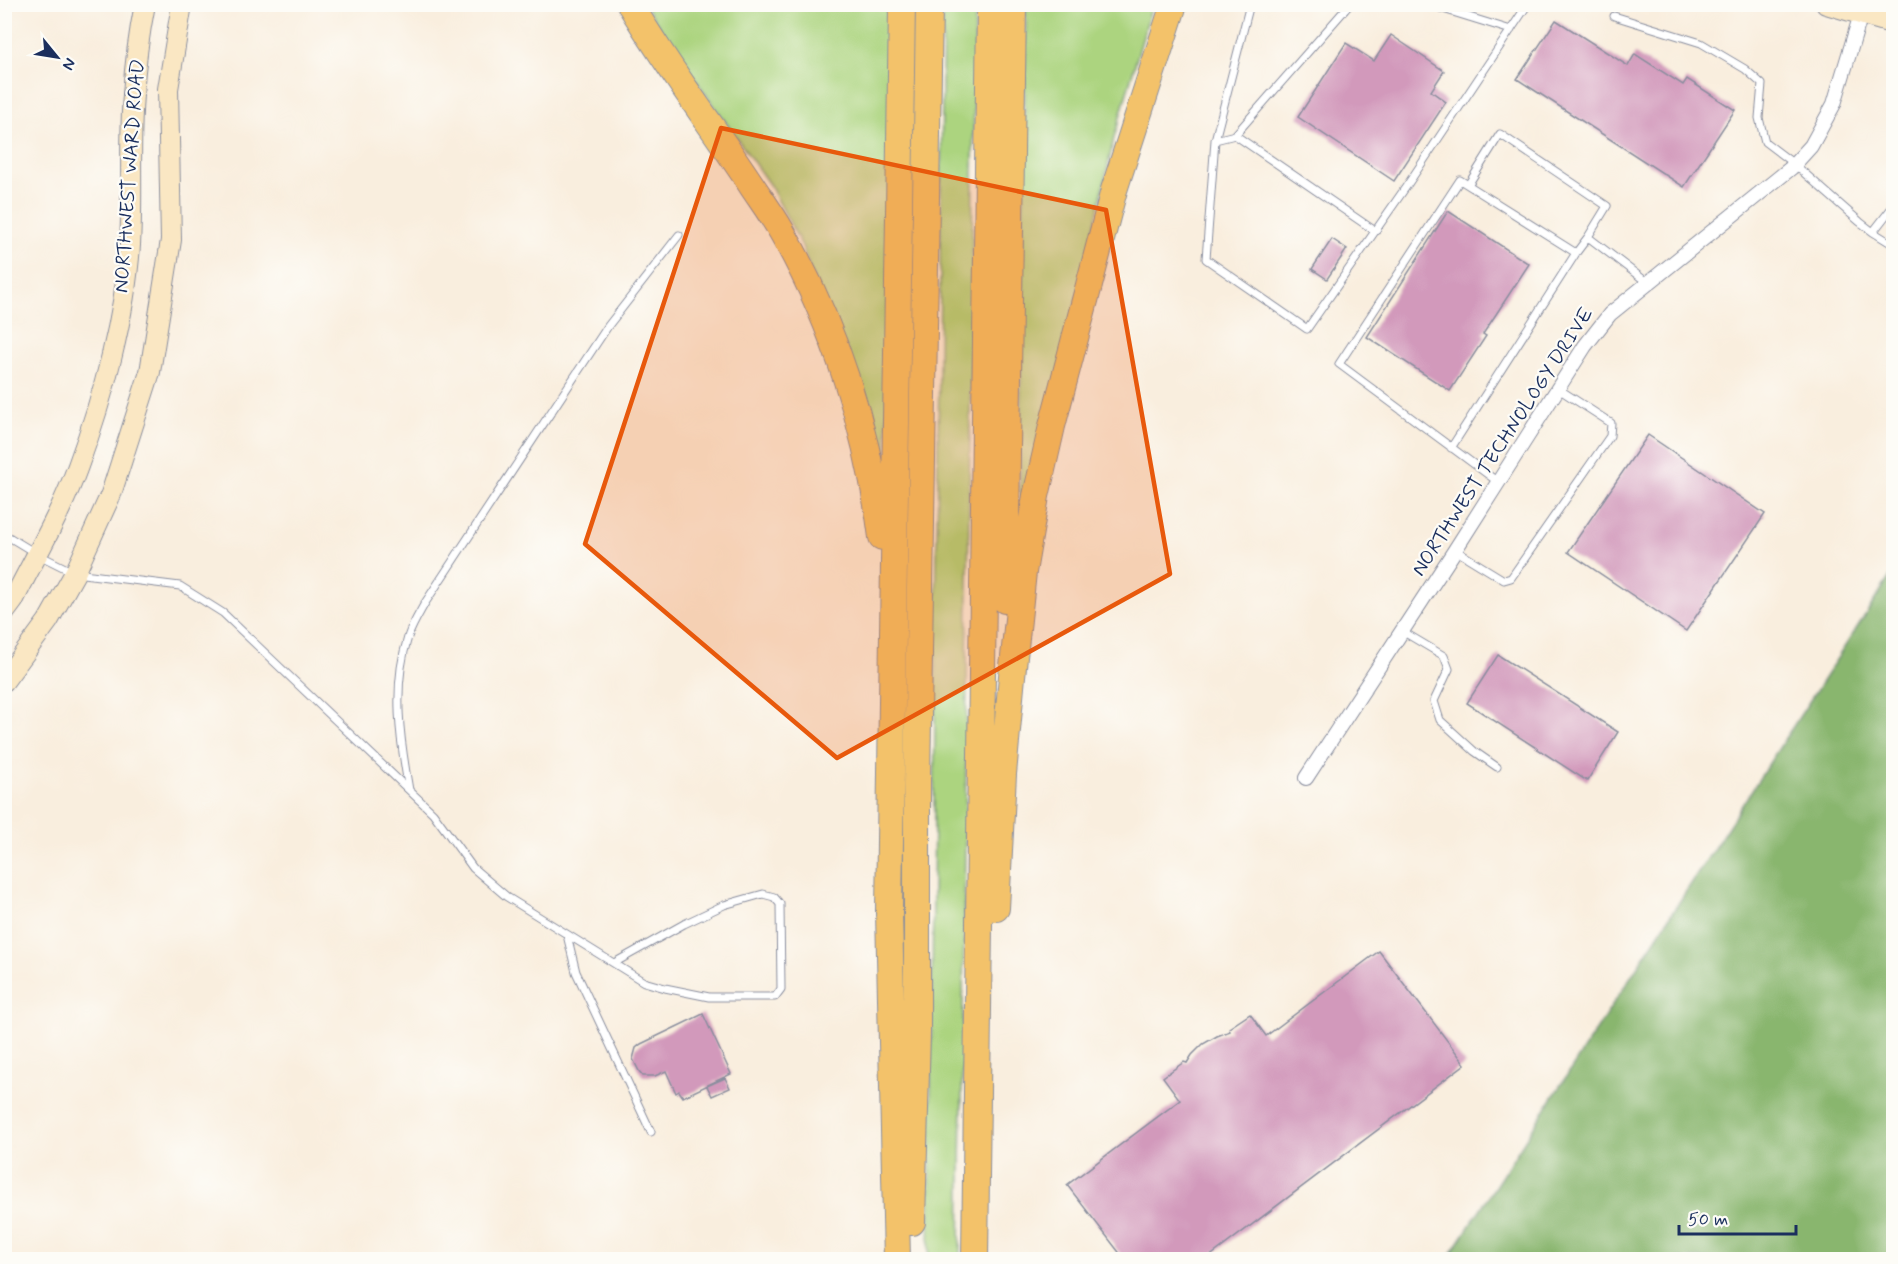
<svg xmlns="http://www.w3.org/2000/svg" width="1898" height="1264" font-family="Mynerve,sans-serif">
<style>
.green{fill:#acd47f;stroke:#64826e;stroke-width:1.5}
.forest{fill:#89b66e;stroke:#527266;stroke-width:1.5}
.building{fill:#d299bb}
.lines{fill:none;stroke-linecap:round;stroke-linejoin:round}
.lane-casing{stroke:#8a8e9e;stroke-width:9}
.street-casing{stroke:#8a8e9e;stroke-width:16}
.secondary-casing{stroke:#8a8e9e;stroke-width:22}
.highway-casing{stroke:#8a8e9e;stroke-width:28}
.lane{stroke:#fff;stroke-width:7}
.street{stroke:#fff;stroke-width:14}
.secondary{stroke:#fae7c3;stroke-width:20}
.highway{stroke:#f3c26a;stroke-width:26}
.marked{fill:#e8590c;fill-opacity:0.2;stroke:#e8590c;stroke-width:4.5;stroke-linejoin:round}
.labels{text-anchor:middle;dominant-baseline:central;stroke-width:4.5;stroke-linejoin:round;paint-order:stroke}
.street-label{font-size:20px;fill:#1b2f5e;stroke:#fdfcf7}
</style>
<rect width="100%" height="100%" fill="#fdfcf7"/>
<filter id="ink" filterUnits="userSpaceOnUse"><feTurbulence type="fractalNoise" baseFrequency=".0167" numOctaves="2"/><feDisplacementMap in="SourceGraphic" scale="12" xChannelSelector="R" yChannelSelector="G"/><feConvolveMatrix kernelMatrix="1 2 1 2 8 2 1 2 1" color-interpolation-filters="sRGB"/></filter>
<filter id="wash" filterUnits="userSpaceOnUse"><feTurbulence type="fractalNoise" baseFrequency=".008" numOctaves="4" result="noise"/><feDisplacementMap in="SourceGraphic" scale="24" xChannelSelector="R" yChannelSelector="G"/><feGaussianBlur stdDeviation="1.35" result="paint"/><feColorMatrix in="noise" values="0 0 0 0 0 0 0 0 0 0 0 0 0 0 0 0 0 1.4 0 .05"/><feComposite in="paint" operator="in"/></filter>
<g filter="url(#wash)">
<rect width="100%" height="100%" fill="#f9eede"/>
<path class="green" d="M645,5H892L886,494L802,246L771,187L673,47Z
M975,5L960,1259L929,1260L943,5Z
M1026,5H1152L1114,138L1099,206L1022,523L1020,492L1021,373Z"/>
<path class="forest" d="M1893,572V1259H1448Z"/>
<g id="blocks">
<path class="building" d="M1556,20L1628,66L1635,54L1683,85L1687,79L1735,110L1684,187L1517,79Z
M1391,35L1444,71L1431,91L1446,102L1394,181L1298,117L1346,43L1374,61Z
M1448,211L1529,264L1483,334L1486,336L1450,391L1367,337Z
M1332,239L1347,249L1327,279L1312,269Z
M1648,435L1765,514L1686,631L1568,552Z
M1498,655L1618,732L1587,781L1467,703Z
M1379,951L1465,1064L1205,1260H1125L1067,1185L1180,1100L1163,1077L1184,1062L1187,1063L1192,1055L1203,1044L1217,1036L1230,1031L1229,1028L1250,1014L1266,1036Z
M703,1014L731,1074L683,1097L679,1091L676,1093L666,1071L655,1076H643L639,1071L633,1059L636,1048L641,1044Z
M725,1078L730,1088L712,1096L707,1086Z"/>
</g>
</g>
<g filter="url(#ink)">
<use href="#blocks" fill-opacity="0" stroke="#8a8e9e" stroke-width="1.5"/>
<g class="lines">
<defs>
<path id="lane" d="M1250,4L1215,140L1206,259L1307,329L1408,184L1528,4
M1427,4L1511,30
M1614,16L1701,43L1745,69L1762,84L1759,118L1765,142L1794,164L1860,222L1873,232L1894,205
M1235,135L1375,231
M1215,140L1235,135L1350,4
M1468,185L1500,134L1607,206L1588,237
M1873,232L1894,245
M1451,448L1576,253
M1498,482L1339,364L1460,180L1576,253L1588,237L1648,283
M4,534L37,554L75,573L180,586L223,613L433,813L473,868L507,897L644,982L665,988L709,997H775L781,989L780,904L774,897L763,894L724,905L684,924L614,963
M1455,550L1504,580L1511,578L1610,436L1611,423L1557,388
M1402,631L1444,656L1449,669L1434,701L1440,720L1474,751L1497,767
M409,790C400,740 392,687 408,637C412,625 419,614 425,603L608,326L679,235
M567,935L576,972L651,1132"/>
<path id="street" d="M1306,778L1455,550L1585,346L1610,314L1791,168L1811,146L1834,104L1864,4"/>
<path id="secondary" d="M1826,4L1894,24
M4,613L13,601C35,557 61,513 78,466C103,398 125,317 130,245C133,195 129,144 133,95C135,64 139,34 145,4
M4,681L48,621L75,573L111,494L150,372L171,240L168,89L182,4"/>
<path id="highway" d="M630,4C667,67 712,125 752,186C762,201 773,216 782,232C835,325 868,431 882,537
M1005,600L1013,4
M996,908L1003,774L1012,676L1023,572L1036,496L1052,426L1114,190L1174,4
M912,1222L917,1032V783L929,4
M897,1260L889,912L902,4
M975,1260L990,4"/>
</defs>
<use href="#lane" class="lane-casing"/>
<use href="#street" class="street-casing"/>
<use href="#secondary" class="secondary-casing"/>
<use href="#highway" class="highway-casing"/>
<use href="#lane" class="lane"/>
<use href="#street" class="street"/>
<use href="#secondary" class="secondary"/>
<use href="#highway" class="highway"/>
</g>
</g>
<path class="marked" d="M721,128L1106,210L1170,574L837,758L585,544Z"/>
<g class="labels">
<g class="street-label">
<text transform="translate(130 176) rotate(-86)">NORTHWEST WARD ROAD</text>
<text transform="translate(1503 442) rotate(-57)">NORTHWEST TECHNOLOGY DRIVE</text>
</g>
</g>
<rect width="1898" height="1264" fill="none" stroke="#fdfcf7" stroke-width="24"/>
<g transform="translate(57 57) rotate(120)" stroke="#fdfcf7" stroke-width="4.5" paint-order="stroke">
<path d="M0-4.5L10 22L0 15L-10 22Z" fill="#1b2f5e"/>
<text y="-9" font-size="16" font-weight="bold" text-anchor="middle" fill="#1b2f5e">N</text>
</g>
<path d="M1679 1225v9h117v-9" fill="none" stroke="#1b2f5e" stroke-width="3"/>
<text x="1688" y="1225" font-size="18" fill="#1b2f5e" stroke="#fdfcf7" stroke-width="4.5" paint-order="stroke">50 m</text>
</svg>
